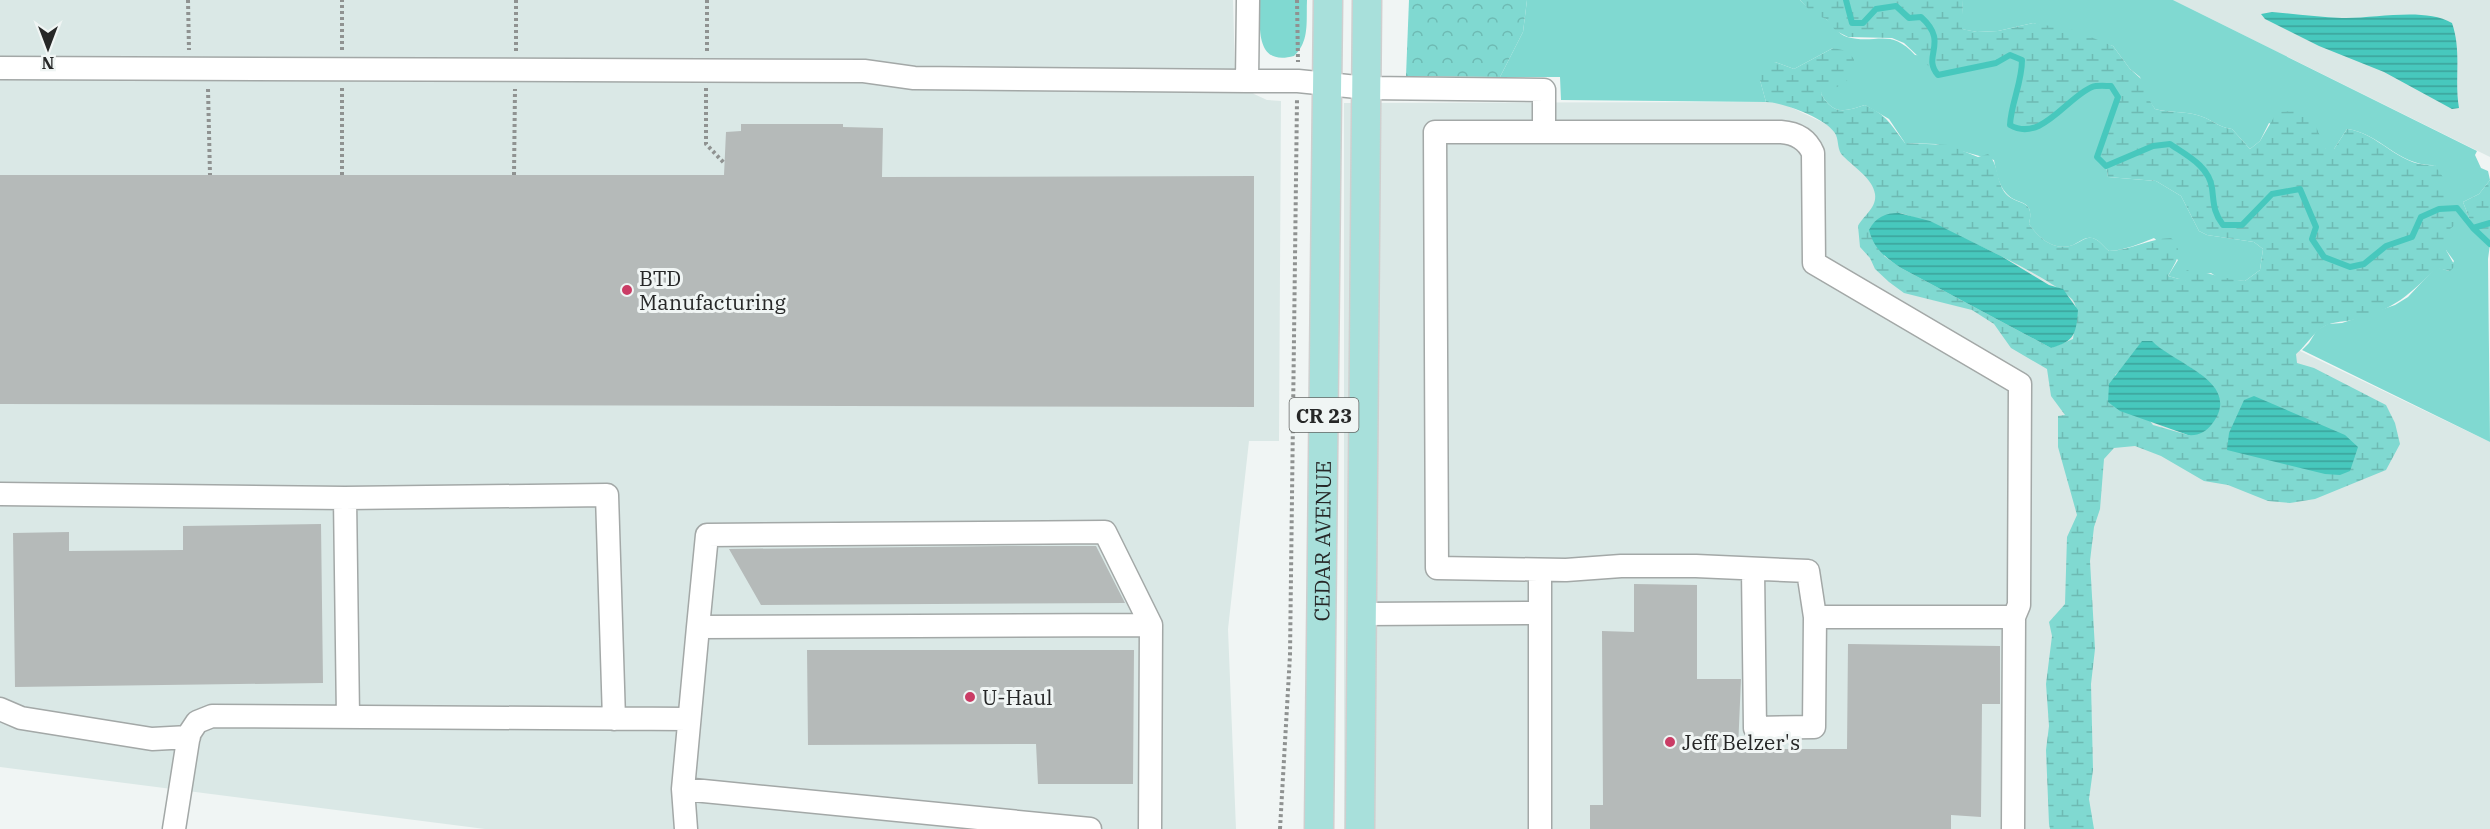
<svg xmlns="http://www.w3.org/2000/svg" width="2490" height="829" font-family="'IBM Plex Serif',serif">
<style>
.built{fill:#dae8e6}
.green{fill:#80d9d1}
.forest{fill:url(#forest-crowns)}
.wetland{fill:url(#wetland-marsh);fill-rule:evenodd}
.water{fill:url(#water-rules)}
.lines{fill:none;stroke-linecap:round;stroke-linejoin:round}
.stream{stroke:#47c8bd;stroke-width:6}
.building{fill:#b5bab9}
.minor-casing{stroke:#a3a8a7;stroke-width:25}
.major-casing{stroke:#cfcfcf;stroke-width:31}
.path{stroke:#8f9291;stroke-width:4;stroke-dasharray:3 3;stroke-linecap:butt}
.minor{stroke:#fff;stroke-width:22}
.major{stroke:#a8e0db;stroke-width:28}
.poi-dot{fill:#ca3c65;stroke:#f0f5f4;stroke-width:2}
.labels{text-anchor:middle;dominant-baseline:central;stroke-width:6;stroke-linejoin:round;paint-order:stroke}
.shield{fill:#f0f5f4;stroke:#636564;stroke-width:1.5}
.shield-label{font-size:20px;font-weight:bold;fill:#262727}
.poi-label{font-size:21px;fill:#262727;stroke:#f0f5f4;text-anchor:start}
.street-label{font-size:21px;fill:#262727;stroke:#f0f5f4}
</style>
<defs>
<pattern id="forest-crowns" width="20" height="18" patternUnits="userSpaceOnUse" patternTransform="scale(1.5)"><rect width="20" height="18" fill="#80d9d1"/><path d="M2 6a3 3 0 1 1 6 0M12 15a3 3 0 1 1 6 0" fill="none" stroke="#6ebab3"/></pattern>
<pattern id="wetland-marsh" width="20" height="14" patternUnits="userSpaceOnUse" patternTransform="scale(1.5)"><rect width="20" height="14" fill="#80d9d1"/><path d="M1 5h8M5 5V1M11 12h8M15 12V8" fill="none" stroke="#6ebab3"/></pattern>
<pattern id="water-rules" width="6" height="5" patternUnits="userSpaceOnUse" patternTransform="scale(1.5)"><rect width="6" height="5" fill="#47c8bd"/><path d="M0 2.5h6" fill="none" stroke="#3ba29a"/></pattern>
</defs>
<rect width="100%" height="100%" fill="#f0f5f4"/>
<path class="built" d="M0,0H1233L1235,74L1254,94L1267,100L1281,101L1279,441H1249L1228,629L1236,829H485L0,767Z
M2173,0H2490V157Z
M1780,102L2490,442V829H1344V103Z"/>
<path class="green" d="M1260,0H1307C1306,21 1310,41 1294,56C1254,67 1260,25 1260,0Z
M1527,0H1800C1809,10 1816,12 1826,19C1834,25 1837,34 1847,37C1876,45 1890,27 1915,55L1996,63L2010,55L2022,60V75L2010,125L2033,130L2093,86H2111L2118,97L2097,157L2106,166L2108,177L2156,181L2181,196L2199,231L2207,235L2254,242L2263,249L2260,270L2245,281L2220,279L2211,273L2179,279L2168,276L2178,260L2154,238C2139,244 2125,250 2109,251C2105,248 2100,241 2095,239C2086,235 2080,242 2073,245C2054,252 2039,238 2029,224C2035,197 2018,207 2006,193C1998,184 1996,170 1994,160L1936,144L1905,143L1889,119L1865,105C1843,112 1834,115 1821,94L1833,48L1794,69L1775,62L1760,80L1766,102L1561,100L1560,77H1500L1523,32Z
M1963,0H2173L2477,151L2475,155L2481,168L2488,171L2490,180L2479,194L2463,202L2473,228L2490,244L2488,259L2490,442L2302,350L2309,343L2317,330L2328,324L2342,323L2395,305L2408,297L2436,267L2449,271L2454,261L2446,250L2445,213L2435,165C2399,167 2380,133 2347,129L2334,149H2326L2269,123L2260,141L2250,149L2232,129C2219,128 2210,118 2197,115C2184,111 2169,113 2155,109L2146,96L2140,77L2130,69L2113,46L2033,23L1998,31L1977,32L1961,29Z"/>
<path class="forest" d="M1409,0H1527L1523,32L1500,77L1406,76Z"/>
<path class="wetland" d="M1800,0H1963L1962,29L1977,32L1998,31L2033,23L2073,30L2113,46L2130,69L2149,86L2147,96L2155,109C2169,113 2184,111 2197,115C2210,118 2219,128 2232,129L2250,149L2260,141L2277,112L2294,111L2312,118L2326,149H2334L2347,129C2380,133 2399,168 2435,165L2446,182L2445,213L2455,215V225L2446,232V250L2455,266L2450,271L2436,268C2409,295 2395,309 2356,319C2346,322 2333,321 2325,326C2314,331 2306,346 2296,354L2297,363L2314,368L2386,405L2395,423L2400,444L2386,470L2315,499L2290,503L2268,501L2228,485L2204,481L2161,456L2135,446L2114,448L2104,459L2100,509L2094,527L2090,561L2095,649L2091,684L2093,770L2089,799L2094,829H2050L2049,824L2046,750L2049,726L2046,684L2052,636L2049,622L2065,604L2067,537L2077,515L2058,447V416L2065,415L2051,396L2047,369L2011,348L1994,324L1972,310L1904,293L1889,282L1875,269L1870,258L1860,247L1858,226C1864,215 1877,208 1875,194C1873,179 1854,167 1843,156C1837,150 1839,142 1836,135C1829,119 1782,102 1766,102L1758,73L1763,65L1775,62L1794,69L1833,48L1847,51L1854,59C1854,77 1844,90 1824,88L1821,94C1834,115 1843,112 1865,105C1887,115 1891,125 1905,143L1948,145L1978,157L1988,154C1999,164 1996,182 2006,194C2019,207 2035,198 2029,224C2039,238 2054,252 2073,245C2081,242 2087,235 2095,239C2100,241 2105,248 2109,251C2131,250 2148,239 2171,238C2185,251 2176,261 2168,276L2179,279L2187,270C2208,272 2224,279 2245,281L2260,270L2263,249L2254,242L2207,235L2199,231L2181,196L2156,181L2108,177L2106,166L2097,157L2118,97L2111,86C2105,86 2097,85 2092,87C2066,98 2041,143 2010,125C2011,103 2022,83 2022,60L2010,55L1996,63L1938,75L1904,43L1892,38L1848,37L1836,31L1826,19L1812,13ZM1899,213C1925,217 2066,284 2074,302C2080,314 2074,327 2073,339L2051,348L1901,268L1884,256ZM2152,342C2166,355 2184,362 2200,374L2188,435L2153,425L2115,375Z
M2490,180V244L2473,228L2463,202L2479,194Z"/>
<path class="water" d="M2272,12C2295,14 2319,17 2342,18C2375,19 2423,7 2452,23C2462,52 2454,79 2459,108L2452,109L2384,72L2319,46L2265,19L2261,14Z
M1899,213L1930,221L2001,256L2049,285L2063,289L2078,310C2076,334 2075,341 2051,348L1901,268C1885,257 1874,249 1869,230C1876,217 1885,213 1899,213Z
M2142,341H2152C2174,364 2244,382 2212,424C2206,432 2198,436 2188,435L2120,411L2108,402L2109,384Z
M2254,396L2345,435L2358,447L2350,471L2340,475L2325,474L2227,450L2229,433L2244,400Z"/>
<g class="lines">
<path class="stream" d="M1846,0L1852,23H1863L1876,9L1896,6L1909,18L1921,17C1950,43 1921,56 1938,75L1996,63L2010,55L2022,60C2022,83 2011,103 2010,125C2041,143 2066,98 2092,87C2097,85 2105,86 2111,86L2118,97L2097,157L2106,166L2153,146L2170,144C2186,155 2209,166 2212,188C2214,203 2213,212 2223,225H2242L2272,194L2300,189L2316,227L2312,239L2324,257L2350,267L2364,264L2386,246L2412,237L2421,217L2439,209L2457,208L2473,228L2490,223
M2473,228L2490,244"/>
</g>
<path class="building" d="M741,124H843V127L883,128L882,177L1254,176V407L0,404V175H724L726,132L741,131Z
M321,524L323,683L15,687L13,533L69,532V551L183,550V526Z
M1007,546H1096L1125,603L761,605L729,549Z
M1634,584L1697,585V679H1741L1738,749H1847L1848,644L2000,646V704H1982L1981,817L1951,815V829H1590V805H1603L1602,631L1634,632Z
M807,650H1134L1133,784H1038L1036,744L808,745Z"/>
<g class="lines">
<defs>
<path id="minor" d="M1248,0L1247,81H1298L1367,88L1544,90V132
M0,68L864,71L914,78L1247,81
M0,494L345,498L607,495L614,719
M345,498L348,717
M1540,570V613
M1753,570L1755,728L1814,727L1815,617H2014
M1362,614L1540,613V829
M1815,617L1808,571L1696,566H1621L1566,570L1437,568L1435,132H1781C1796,133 1807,139 1813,153L1814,263L2020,384L2019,605L2014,617L2013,829
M698,627L707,535L1105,532L1151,625
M0,709L21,718L152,739L189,737
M683,789L686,829
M174,829L189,734L197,722L212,716L688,719
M1090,829L683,789L698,627L1151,625L1150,829"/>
<g id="major">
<path id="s1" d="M1319,829L1328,0"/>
<path d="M1360,829L1367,0"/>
</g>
</defs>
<use href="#minor" class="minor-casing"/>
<use href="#major" class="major-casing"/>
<path class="path" d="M188,0L189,50
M1297,0L1298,62
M342,50V0
M516,51V0
M707,51V0
M706,88V144L725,164
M208,89L210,175
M342,175V88
M514,175L515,89
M1280,829L1290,655L1297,100"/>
<use href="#minor" class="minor"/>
<use href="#major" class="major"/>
</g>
<g class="poi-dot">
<circle cx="627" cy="290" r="6"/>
<circle cx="970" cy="697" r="6"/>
<circle cx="1670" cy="742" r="6"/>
</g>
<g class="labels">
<rect class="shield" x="1289.5" y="398" width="69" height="34" rx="4.5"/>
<g class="shield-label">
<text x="1324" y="415">CR 23</text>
</g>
<g class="poi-label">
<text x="639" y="278">BTD<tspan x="639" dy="24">Manufacturing</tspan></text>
<text x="982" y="697">U-Haul</text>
<text x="1682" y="742">Jeff Belzer's</text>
</g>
<g class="street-label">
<text stroke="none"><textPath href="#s1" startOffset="288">CEDAR AVENUE</textPath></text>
</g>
</g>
<g transform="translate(48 48) rotate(180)" stroke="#f0f5f4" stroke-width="4.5" paint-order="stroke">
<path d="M0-4.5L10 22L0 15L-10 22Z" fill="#262727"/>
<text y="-9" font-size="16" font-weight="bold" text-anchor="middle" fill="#262727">N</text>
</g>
</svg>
